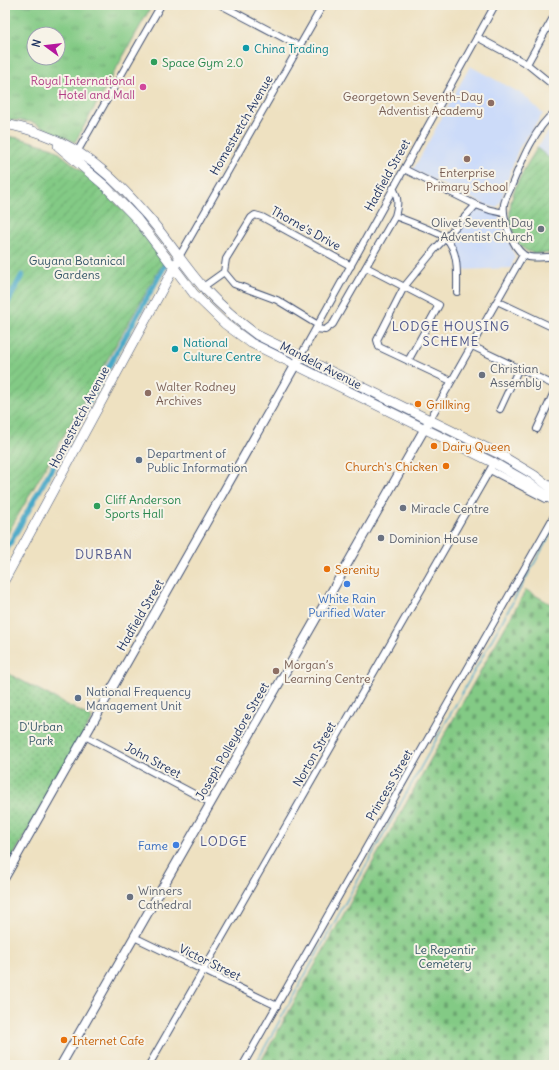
<svg xmlns="http://www.w3.org/2000/svg" width="559" height="1070" font-family="Delius,sans-serif">
<style>
.built{fill:#ccdbf9}
.grass{fill:url(#grass-tufts);stroke:#4f7c72;fill-rule:evenodd}
.cemetery{fill:url(#cemetery-stones);stroke:#4f7c72}
.park{fill:url(#park-dots);stroke:#4f7c72}
.garden{fill:url(#garden-furrows);stroke:#4f7c72}
.lines{fill:none;stroke-linecap:round;stroke-linejoin:round}
.stream{stroke:#49a9c8;stroke-width:1.5}
.canal{stroke:#49a9c8;stroke-width:5.5}
.minor-casing{stroke:#3b4a6d;stroke-width:8}
.tertiary-casing{stroke:#3b4a6d;stroke-width:10}
.secondary-casing{stroke:#3b4a6d;stroke-width:10}
.minor{stroke:#fff;stroke-width:6}
.tertiary{stroke:#fff;stroke-width:8}
.secondary{stroke:#fff;stroke-width:9}
.culture-dot{fill:#0f9aa8;stroke:#f7f3e8;stroke-width:1.5}
.leisure-dot{fill:#2e9e5b;stroke:#f7f3e8;stroke-width:1.5}
.hotel-dot{fill:#d1479c;stroke:#f7f3e8;stroke-width:1.5}
.education-dot{fill:#8d6e63;stroke:#f7f3e8;stroke-width:1.5}
.worship-dot{fill:#6b7280;stroke:#f7f3e8;stroke-width:1.5}
.food-dot{fill:#e8710a;stroke:#f7f3e8;stroke-width:1.5}
.service-dot{fill:#5c6f8a;stroke:#f7f3e8;stroke-width:1.5}
.shop-dot{fill:#3f7fe0;stroke:#f7f3e8;stroke-width:1.5}
.labels{text-anchor:middle;dominant-baseline:central;stroke-width:4;stroke-linejoin:round;paint-order:stroke}
.culture-label{font-size:12px;fill:#0d838f;stroke:#f7f3e8;text-anchor:start}
.leisure-label{font-size:12px;fill:#27864d;stroke:#f7f3e8;text-anchor:start}
.hotel-label{font-size:12px;fill:#b23c85;stroke:#f7f3e8;text-anchor:end}
.education-label{font-size:12px;fill:#785e54;stroke:#f7f3e8;text-anchor:start}
.street-label{font-size:12px;fill:#1b2f5e;stroke:#f7f3e8}
.worship-label{font-size:12px;fill:#5b616d;stroke:#f7f3e8;text-anchor:start}
.park-label{font-size:12px;fill:#355668;stroke:#f7f3e8}
.food-label{font-size:12px;fill:#c56008;stroke:#f7f3e8;text-anchor:start}
.service-label{font-size:12px;fill:#4e5e75;stroke:#f7f3e8;text-anchor:start}
.shop-label{font-size:12px;fill:#366cbe;stroke:#f7f3e8}
.neighbourhood-label{font-size:13px;letter-spacing:1px;fill:#51598c;stroke:#f7f3e8}
</style>
<defs>
<pattern id="grass-tufts" width="24" height="20" patternUnits="userSpaceOnUse"><rect width="24" height="20" fill="#83ca85"/><path d="M3 7l-1-3M5 7V3M7 7l1-3M15 17l-1-3M17 17v-4M19 17l1-3" fill="none" stroke="#6aa470"/></pattern>
<pattern id="cemetery-stones" width="16" height="16" patternUnits="userSpaceOnUse"><rect width="16" height="16" fill="#83ca85"/><path d="M2 7V4a2 2 0 0 1 4 0v3zM10 15v-3a2 2 0 0 1 4 0v3z" fill="#6aa470"/></pattern>
<pattern id="park-dots" width="8" height="8" patternUnits="userSpaceOnUse"><rect width="8" height="8" fill="#83ca85"/><path d="M2 2h.1M6 6h.1" fill="none" stroke="#6aa470" stroke-width="1.8" stroke-linecap="round"/></pattern>
<pattern id="garden-furrows" width="10" height="10" patternUnits="userSpaceOnUse"><rect width="10" height="10" fill="#83ca85"/><path d="M-1 1l2-2M0 10L10 0M9 11l2-2" fill="none" stroke="#6aa470"/></pattern>
</defs>
<rect width="100%" height="100%" fill="#f7f3e8"/>
<filter id="ink" filterUnits="userSpaceOnUse"><feTurbulence type="fractalNoise" baseFrequency=".025" numOctaves="2"/><feDisplacementMap in="SourceGraphic" scale="8" xChannelSelector="R" yChannelSelector="G"/><feConvolveMatrix kernelMatrix="1 2 1 2 8 2 1 2 1" color-interpolation-filters="sRGB"/></filter>
<filter id="wash" filterUnits="userSpaceOnUse"><feTurbulence type="fractalNoise" baseFrequency=".012" numOctaves="4" result="noise"/><feDisplacementMap in="SourceGraphic" scale="16" xChannelSelector="R" yChannelSelector="G"/><feGaussianBlur stdDeviation="0.9" result="paint"/><feColorMatrix in="noise" values="0 0 0 0 0 0 0 0 0 0 0 0 0 0 0 0 0 1.4 0 .05"/><feComposite in="paint" operator="in"/></filter>
<g filter="url(#wash)">
<rect width="100%" height="100%" fill="#eee1c1"/>
<path class="built" d="M470,66L524,95L543,114L519,148L505,187L501,202L497,208L486,205L413,170Z
M554,123V162L537,148Z
M476,209L498,215L515,257L511,268L461,270L454,243L450,238Z"/>
<path class="grass" d="M5,5H152L75,142L32,122L5,119ZM34,34H58V58H34Z"/>
<path class="cemetery" d="M526,590L554,606V1065H259Z"/>
<path class="park" d="M5,672L92,718L5,870Z"/>
<path class="garden" d="M5,136L19,138L53,148L88,176L130,217L164,261L5,538Z
M537,148L554,162V253C545,253 531,255 524,249C519,246 517,238 514,233C501,202 522,174 537,148Z"/>
<g class="lines">
<path class="stream" d="M255,1065L554,528"/>
<path class="canal" d="M5,308L22,275
M5,552L166,264"/>
</g>
</g>
<g filter="url(#ink)">
<g class="lines">
<defs>
<path id="minor" d="M221,5L299,46
M477,37L527,64L554,86
M527,64L554,16
M554,113C535,127 520,165 511,187C509,192 505,199 504,204C502,218 512,247 524,255C532,260 545,256 554,257
M76,154L161,5
M404,169L476,205L490,210L504,213
M395,216C405,220 441,233 446,238C459,252 457,274 457,292
M179,257L323,5
M366,267L439,305L408,361
M203,287L224,272
M497,301L554,328
M318,325L277,300L234,284L224,272L226,259L251,218L255,215L262,217L351,266
M316,329L325,330L333,324L395,216C398,205 399,198 393,188
M472,346L554,385
M300,357L495,5
M451,381L379,347L377,340L404,287L435,249L476,205
M500,409L519,368
M429,421L523,255
M537,429L554,392
M490,470L546,499
M85,736L211,803
M134,937L277,1006
M149,1065L495,461
M243,1065L554,516"/>
<path id="tertiary" d="M5,877L300,357
M61,1065L429,421"/>
<path id="secondary" d="M5,124C28,128 59,139 78,152C101,167 123,188 141,209C164,233 181,262 203,287C220,305 238,321 257,335L499,454L534,475L554,490
M58,146L104,185L137,219L194,294L225,324L251,343L494,463L529,483L554,501
M5,579L177,262"/>
</defs>
<use href="#minor" class="minor-casing"/>
<use href="#tertiary" class="tertiary-casing"/>
<use href="#secondary" class="secondary-casing"/>
<use href="#minor" class="minor"/>
<use href="#tertiary" class="tertiary"/>
<use href="#secondary" class="secondary"/>
</g>
</g>
<g class="culture-dot">
<circle cx="246" cy="48" r="4"/>
<circle cx="175" cy="349" r="4"/>
</g>
<g class="leisure-dot">
<circle cx="154" cy="62" r="4"/>
<circle cx="97" cy="506" r="4"/>
</g>
<circle class="hotel-dot" cx="143" cy="87" r="4"/>
<g class="education-dot">
<circle cx="491" cy="103" r="4"/>
<circle cx="467" cy="159" r="4"/>
<circle cx="148" cy="393" r="4"/>
<circle cx="276" cy="671" r="4"/>
</g>
<g class="worship-dot">
<circle cx="541" cy="229" r="4"/>
<circle cx="482" cy="375" r="4"/>
<circle cx="403" cy="508" r="4"/>
<circle cx="381" cy="538" r="4"/>
<circle cx="130" cy="897" r="4"/>
</g>
<g class="food-dot">
<circle cx="418" cy="404" r="4"/>
<circle cx="434" cy="446" r="4"/>
<circle cx="446" cy="466" r="4"/>
<circle cx="327" cy="569" r="4"/>
<circle cx="64" cy="1040" r="4"/>
</g>
<g class="service-dot">
<circle cx="139" cy="460" r="4"/>
<circle cx="78" cy="698" r="4"/>
</g>
<g class="shop-dot">
<circle cx="347" cy="584" r="4"/>
<circle cx="176" cy="845" r="4"/>
</g>
<g class="labels">
<g class="culture-label">
<text x="254" y="48">China Trading</text>
<text x="183" y="342">National<tspan x="183" dy="14">Culture Centre</tspan></text>
</g>
<g class="leisure-label">
<text x="162" y="62">Space Gym 2.0</text>
<text x="105" y="499">Cliff Anderson<tspan x="105" dy="14">Sports Hall</tspan></text>
</g>
<g class="hotel-label">
<text x="135" y="80">Royal International<tspan x="135" dy="14">Hotel and Mall</tspan></text>
</g>
<g class="education-label">
<text x="483" y="96" text-anchor="end">Georgetown Seventh-Day<tspan x="483" dy="14">Adventist Academy</tspan></text>
<text x="467" y="172" text-anchor="middle">Enterprise<tspan x="467" dy="14">Primary School</tspan></text>
<text x="156" y="386">Walter Rodney<tspan x="156" dy="14">Archives</tspan></text>
<text x="284" y="664">Morgan’s<tspan x="284" dy="14">Learning Centre</tspan></text>
</g>
<g class="street-label">
<text transform="translate(241 125) rotate(-60)">Homestretch Avenue</text>
<text transform="translate(387 175) rotate(-61)">Hadfield Street</text>
<text transform="translate(306 228) rotate(29)">Thorne's Drive</text>
<text transform="translate(321 365) rotate(27)">Mandela Avenue</text>
<text transform="translate(79 417) rotate(-62)">Homestretch Avenue</text>
<text transform="translate(140 615) rotate(-60)">Hadfield Street</text>
<text transform="translate(232 741) rotate(-60)">Joseph Polleydore Street</text>
<text transform="translate(314 754) rotate(-60)">Norton Street</text>
<text transform="translate(153 760) rotate(28)">John Street</text>
<text transform="translate(389 785) rotate(-60)">Princess Street</text>
<text transform="translate(210 962) rotate(26)">Victor Street</text>
</g>
<g class="worship-label">
<text x="533" y="222" text-anchor="end">Olivet Seventh Day<tspan x="533" dy="14">Adventist Church</tspan></text>
<text x="490" y="368">Christian<tspan x="490" dy="14">Assembly</tspan></text>
<text x="411" y="508">Miracle Centre</text>
<text x="389" y="538">Dominion House</text>
<text x="138" y="890">Winners<tspan x="138" dy="14">Cathedral</tspan></text>
</g>
<g class="park-label">
<text x="77" y="260">Guyana Botanical<tspan x="77" dy="14">Gardens</tspan></text>
<text x="41" y="726">D'Urban<tspan x="41" dy="14">Park</tspan></text>
<text x="445" y="949">Le Repentir<tspan x="445" dy="14">Cemetery</tspan></text>
</g>
<g class="food-label">
<text x="426" y="404">Grillking</text>
<text x="442" y="446">Dairy Queen</text>
<text x="438" y="466" text-anchor="end">Church's Chicken</text>
<text x="335" y="569">Serenity</text>
<text x="72" y="1040">Internet Cafe</text>
</g>
<g class="service-label">
<text x="147" y="453">Department of<tspan x="147" dy="14">Public Information</tspan></text>
<text x="86" y="691">National Frequency<tspan x="86" dy="14">Management Unit</tspan></text>
</g>
<g class="shop-label">
<text x="347" y="598">White Rain<tspan x="347" dy="14">Purified Water</tspan></text>
<text x="168" y="845" text-anchor="end">Fame</text>
</g>
<g class="neighbourhood-label">
<text x="451" y="326">LODGE HOUSING<tspan x="451" dy="15">SCHEME</tspan></text>
<text x="104" y="554">DURBAN</text>
<text x="224" y="841">LODGE</text>
</g>
</g>
<rect width="559" height="1070" fill="none" stroke="#f7f3e8" stroke-width="20"/>
<g transform="translate(46 46) rotate(285)"><circle r="19" fill="#f7f3e8" stroke="#9fa5b1"/>
<path d="M0-3L7 15L0 10L-7 15Z" fill="#b5179e"/>
<text y="-6" font-size="11" font-weight="bold" text-anchor="middle" fill="#1b2f5e">N</text>
</g>
</svg>
